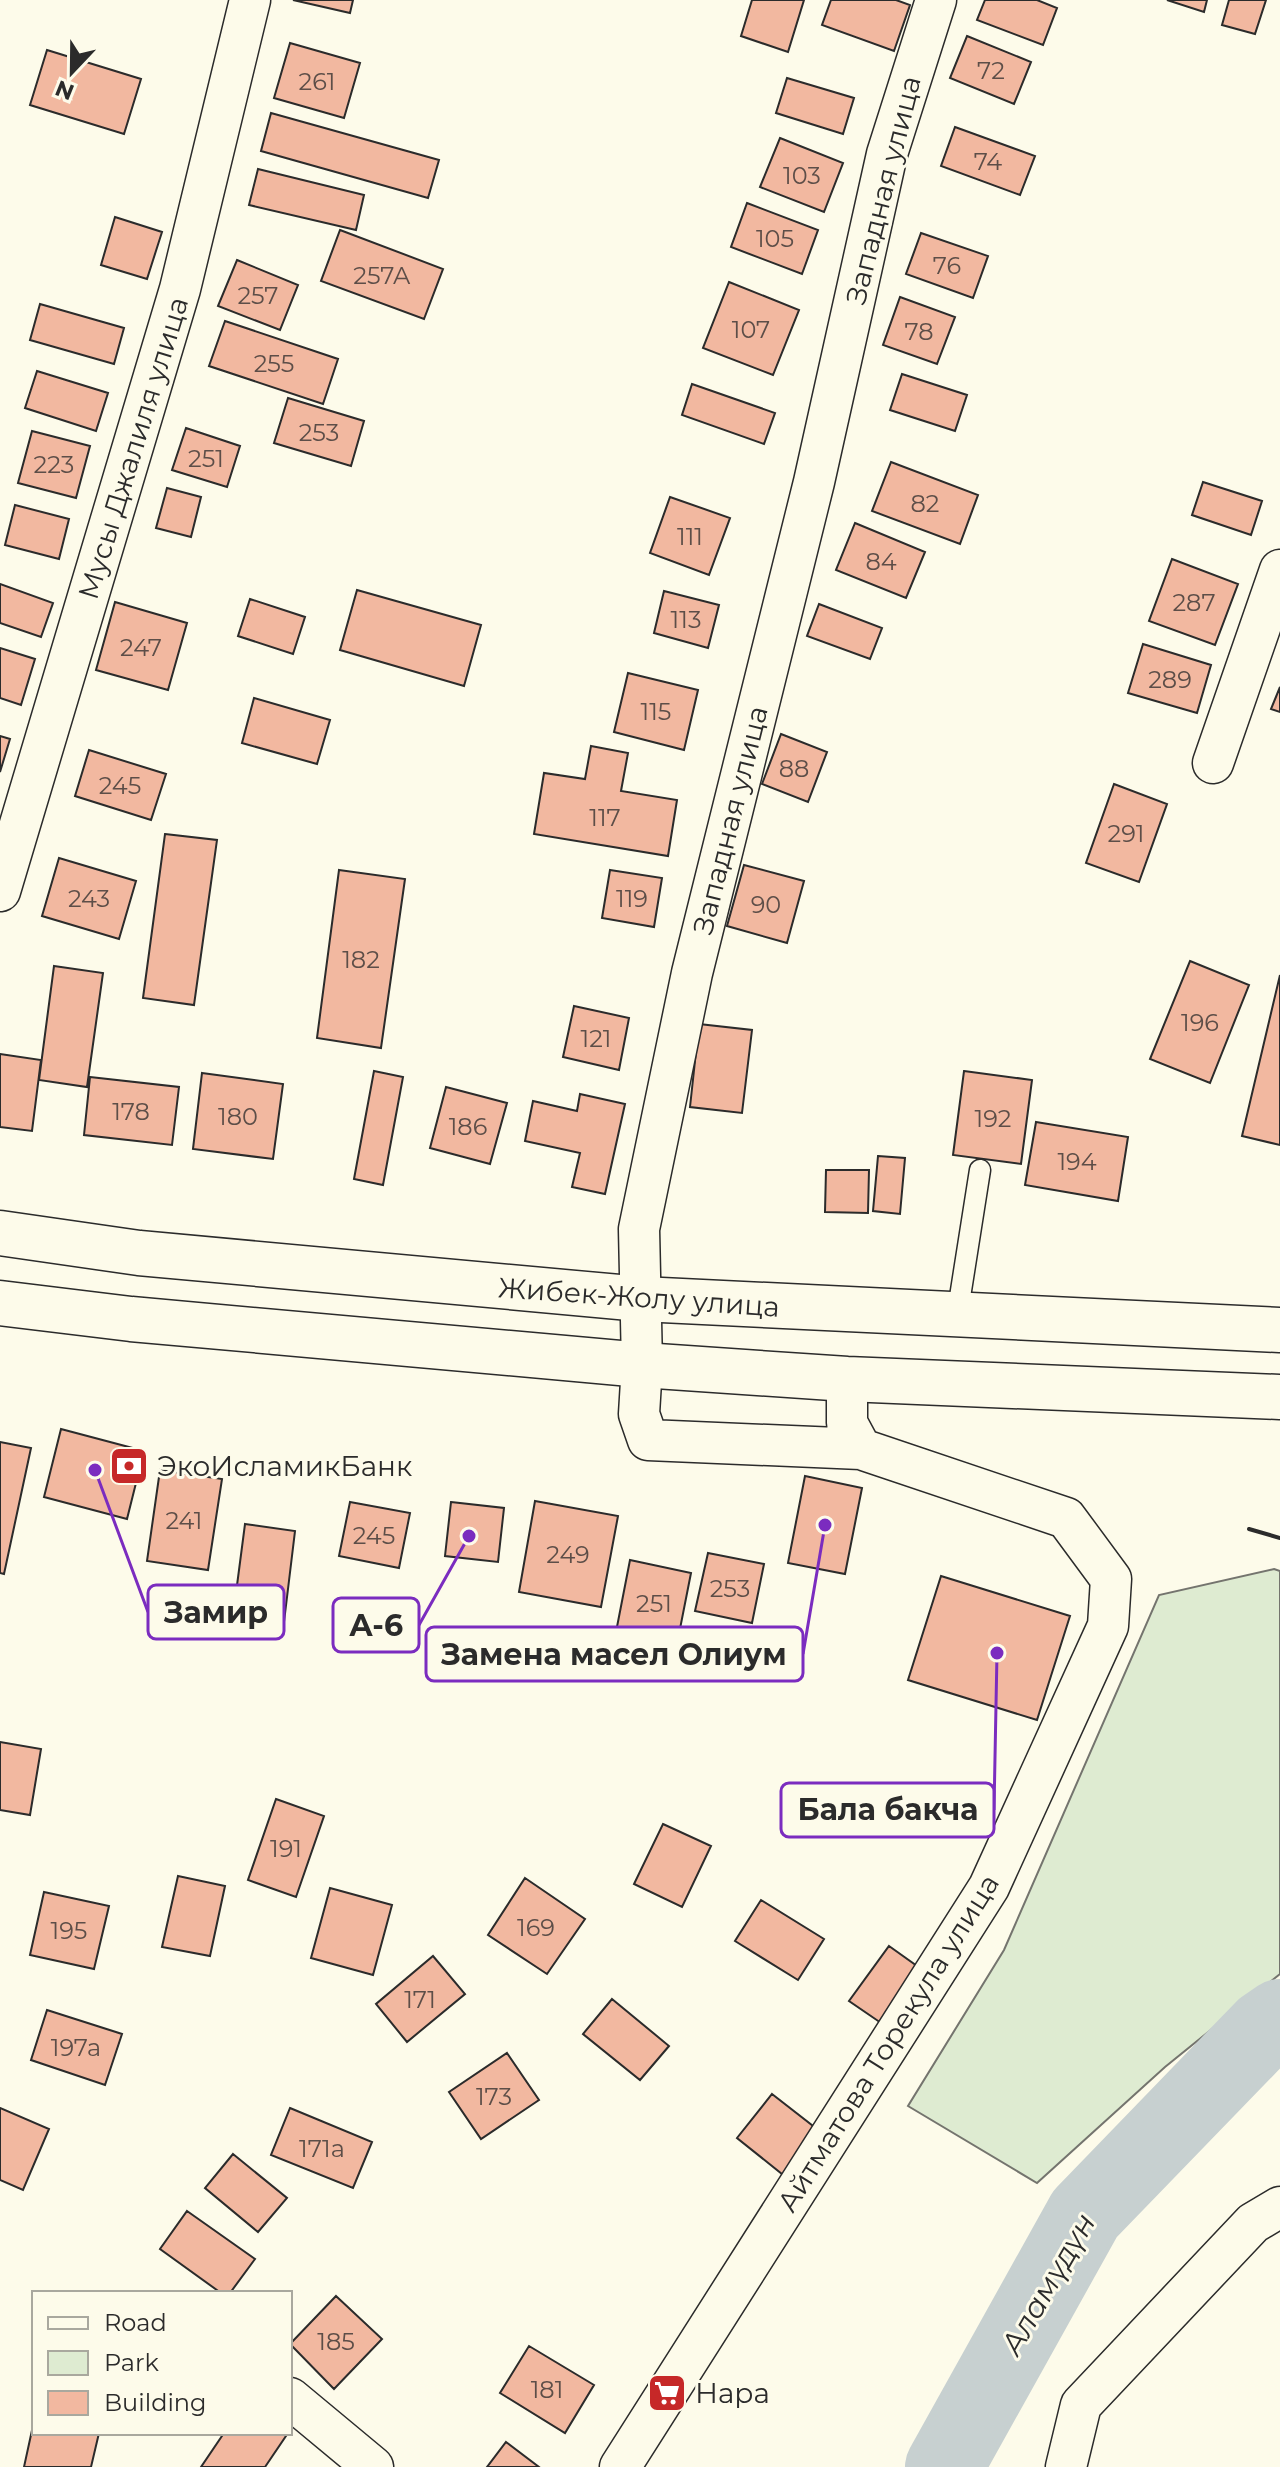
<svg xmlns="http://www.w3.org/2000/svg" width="1280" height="2467" font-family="Montserrat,sans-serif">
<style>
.green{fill:#deebd1;stroke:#74746e;stroke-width:2}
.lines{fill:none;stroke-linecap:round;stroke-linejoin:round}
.river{stroke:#c7d0d0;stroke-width:78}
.building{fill:#f2b8a0;stroke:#2b2b2b;stroke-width:2}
.service-casing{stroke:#2b2b2b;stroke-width:23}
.minor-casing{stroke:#2b2b2b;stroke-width:43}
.primary-casing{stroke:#2b2b2b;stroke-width:47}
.service{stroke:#fdfbea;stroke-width:20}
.minor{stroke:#fdfbea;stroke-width:40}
.primary{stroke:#fdfbea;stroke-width:44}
.wall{stroke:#2b2b2b;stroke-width:4}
.labels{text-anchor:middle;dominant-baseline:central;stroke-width:6;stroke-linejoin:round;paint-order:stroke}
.number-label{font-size:24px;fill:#5d4e48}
.street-label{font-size:28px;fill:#2b2b2b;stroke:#fdfbea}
.poi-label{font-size:28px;fill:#2b2b2b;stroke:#fdfbea;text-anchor:start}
.water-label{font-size:30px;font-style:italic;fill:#2b2b2b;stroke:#fdfbea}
.leader{fill:none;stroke:#7b2cbf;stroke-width:3}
.callout-dot{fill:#7b2cbf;stroke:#fdfbea;stroke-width:3}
.callout{fill:#fdfbea;stroke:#7b2cbf;stroke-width:3}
.callout-label{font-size:30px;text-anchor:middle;font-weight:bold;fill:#2b2b2b}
</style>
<rect width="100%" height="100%" fill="#fdfbea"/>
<path class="green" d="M1274,1569L1280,1571V1974L1165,2067L1037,2183L908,2106L1004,1950L1159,1595Z"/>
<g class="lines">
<path class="river" d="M944,2467L1085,2214L1264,2029L1280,2018"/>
</g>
<path class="building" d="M293,0H353L350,13Z
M752,0H804L788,52L741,36Z
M831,0H896L910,5L894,51L822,25Z
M985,0H1037L1057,8L1043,45L977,20Z
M1167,0H1207L1204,12Z
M1229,0H1266L1255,34L1222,25Z
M967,36L1031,62L1014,104L950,78Z
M290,43L360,63L344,118L274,98Z
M47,50L141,79L124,134L30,105Z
M787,78L854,98L843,134L776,113Z
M271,113L439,160L428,198L261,151Z
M955,127L1035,156L1020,195L941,166Z
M780,138L843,163L824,212L760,187Z
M258,169L364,195L356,230L249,205Z
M747,203L818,230L802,274L731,247Z
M115,217L162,232L147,279L101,265Z
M340,230L443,269L424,319L321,281Z
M921,233L988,256L973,298L906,274Z
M237,260L298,285L280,330L218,306Z
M729,282L799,310L773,375L703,348Z
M900,297L955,317L937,364L883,345Z
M40,304L124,328L114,364L30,340Z
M225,321L338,359L323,404L209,366Z
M37,371L108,393L96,431L25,408Z
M902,374L967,395L955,431L890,410Z
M692,384L775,413L764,444L682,415Z
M288,398L364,421L351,466L274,443Z
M186,428L240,446L227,487L172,470Z
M32,431L90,446L76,498L18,483Z
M891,462L978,495L960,544L872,511Z
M1203,482L1262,501L1251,535L1192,515Z
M167,488L201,497L191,537L156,528Z
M670,497L730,518L709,575L650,553Z
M15,505L69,519L59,559L5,545Z
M855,523L925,552L906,598L836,570Z
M1172,559L1238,584L1215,645L1149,621Z
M0,584L53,603L41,637L0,623Z
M357,590L481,625L464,686L340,650Z
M664,591L719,605L708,648L654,633Z
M250,599L305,617L293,654L238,636Z
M115,602L187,623L168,690L96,670Z
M819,604L882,628L870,659L807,636Z
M1143,644L1211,665L1197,713L1128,693Z
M0,648L35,659L21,705L0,698Z
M628,673L698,690L684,750L614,732Z
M1280,687V712L1271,709Z
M254,698L330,720L317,764L242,743Z
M781,734L827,752L808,802L762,784Z
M0,736L10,739L0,772Z
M591,746L628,753L621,791L677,800L668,856L534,834L544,773L585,779Z
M89,750L166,774L151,820L75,796Z
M1114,784L1167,804L1139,882L1086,863Z
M165,834L217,840L194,1005L143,998Z
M59,858L136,881L119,939L42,916Z
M744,865L804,881L787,943L727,926Z
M339,870L405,879L381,1048L317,1038Z
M610,870L662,878L654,927L602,918Z
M1190,961L1249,985L1210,1083L1150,1059Z
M54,966L103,973L87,1087L39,1080Z
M1280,975V1145L1242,1136Z
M574,1006L629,1018L619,1070L563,1057Z
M699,1024L752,1030L742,1113L690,1107Z
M0,1054L41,1060L32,1131L0,1127Z
M374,1071L403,1077L383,1185L354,1179Z
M964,1071L1032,1080L1021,1164L953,1155Z
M202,1073L283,1084L273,1159L193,1149Z
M90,1077L179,1087L172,1145L84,1135Z
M446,1087L507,1103L490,1164L430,1148Z
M580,1094L625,1104L605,1194L572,1187L580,1153L525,1141L533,1101L577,1111Z
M1036,1122L1128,1137L1118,1201L1025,1185Z
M878,1156L905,1158L900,1214L873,1211Z
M826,1170H869L868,1213L825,1212Z
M61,1429L144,1451L127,1519L44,1497Z
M0,1442L31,1448L4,1574L0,1573Z
M160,1470L222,1479L208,1570L147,1561Z
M805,1476L862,1488L845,1574L788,1563Z
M535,1501L618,1516L601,1607L519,1592Z
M350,1502L410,1513L399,1568L339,1556Z
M451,1502L504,1508L498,1562L445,1556Z
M245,1524L295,1531L284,1622L233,1616Z
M708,1553L764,1564L752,1623L695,1611Z
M630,1560L691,1573L677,1644L616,1632Z
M941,1576L1070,1616L1037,1720L908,1680Z
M0,1742L41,1749L30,1815L0,1810Z
M276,1799L324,1816L296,1897L248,1880Z
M663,1824L711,1846L682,1907L634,1884Z
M178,1876L225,1886L210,1956L162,1947Z
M525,1878L585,1919L547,1974L488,1935Z
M330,1888L392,1905L373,1975L311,1958Z
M44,1892L109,1906L94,1969L30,1955Z
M761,1900L824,1939L798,1980L735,1941Z
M889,1946L924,1971L884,2025L849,2001Z
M433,1956L465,1994L407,2042L376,2004Z
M612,1999L669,2046L640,2080L583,2034Z
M47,2010L122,2034L105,2085L31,2060Z
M507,2053L539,2100L481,2139L449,2092Z
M772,2094L822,2133L787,2178L737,2138Z
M0,2108L49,2129L23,2190L0,2180Z
M290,2108L372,2142L353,2188L271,2155Z
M233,2154L287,2198L258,2232L205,2188Z
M187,2211L255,2259L230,2293H221L160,2249Z
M336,2296L382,2339L334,2389L290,2344Z
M529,2346L594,2385L565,2433L500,2393Z
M34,2421V2433H99L91,2467H24Z
M224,2433H288L265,2467H201Z
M506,2442L539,2467H487Z"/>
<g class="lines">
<defs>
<path id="service" d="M957,1316L980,1170"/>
<path id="minor" d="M1213,763L1280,570
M0,891L180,289L250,0
M861,1449L648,1440L639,1414L642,1365L639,1229L692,973L814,482L887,154L936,0
M290,2398L373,2467
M620,2467L989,1887L1108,1626L1111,1579L1066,1518L861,1449L847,1423V1379
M1066,2467L1081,2405L1253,2223L1280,2207"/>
<path id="primary" d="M0,1233L139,1253L641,1299L1280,1330
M0,1303L131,1319L642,1365L847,1379L1280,1397"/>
</defs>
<use href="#service" class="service-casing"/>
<use href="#minor" class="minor-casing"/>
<use href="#primary" class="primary-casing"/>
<use href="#service" class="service"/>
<use href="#minor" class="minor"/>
<use href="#primary" class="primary"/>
<path class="wall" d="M1249,1529L1280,1538"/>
</g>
<defs>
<symbol id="bank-square" viewBox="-11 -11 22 22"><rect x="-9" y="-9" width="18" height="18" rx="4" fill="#c62828" stroke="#fdfbea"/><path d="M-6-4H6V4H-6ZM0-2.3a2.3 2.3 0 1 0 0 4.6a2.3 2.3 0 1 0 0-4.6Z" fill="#fff"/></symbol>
<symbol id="supermarket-square" viewBox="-11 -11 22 22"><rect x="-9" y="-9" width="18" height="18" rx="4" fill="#c62828" stroke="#fdfbea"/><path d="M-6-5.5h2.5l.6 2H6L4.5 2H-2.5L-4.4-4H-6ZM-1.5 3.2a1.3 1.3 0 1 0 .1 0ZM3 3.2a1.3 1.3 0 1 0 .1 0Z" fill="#fff"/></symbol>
</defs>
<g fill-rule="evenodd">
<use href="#bank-square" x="107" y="1444" width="44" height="44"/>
<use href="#supermarket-square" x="645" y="2371" width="44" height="44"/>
</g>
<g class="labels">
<g class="number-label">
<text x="991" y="70">72</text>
<text x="317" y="81">261</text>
<text x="988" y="161">74</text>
<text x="802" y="175">103</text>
<text x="775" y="238">105</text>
<text x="947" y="265">76</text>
<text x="382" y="275">257А</text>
<text x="258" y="295">257</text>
<text x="751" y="329">107</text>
<text x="919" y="331">78</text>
<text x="274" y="363">255</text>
<text x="319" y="432">253</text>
<text x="206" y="458">251</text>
<text x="54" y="464">223</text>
<text x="925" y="503">82</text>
<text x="690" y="536">111</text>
<text x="881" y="561">84</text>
<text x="1194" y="602">287</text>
<text x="686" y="619">113</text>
<text x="141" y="647">247</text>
<text x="1170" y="679">289</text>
<text x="656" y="711">115</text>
<text x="794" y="768">88</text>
<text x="120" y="785">245</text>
<text x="605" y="817">117</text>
<text x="1126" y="833">291</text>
<text x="89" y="898">243</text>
<text x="632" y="898">119</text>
<text x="766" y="904">90</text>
<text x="361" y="959">182</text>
<text x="1200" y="1022">196</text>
<text x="596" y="1038">121</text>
<text x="131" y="1111">178</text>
<text x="238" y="1116">180</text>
<text x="993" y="1118">192</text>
<text x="468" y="1126">186</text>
<text x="1077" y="1161">194</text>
<text x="184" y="1520">241</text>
<text x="374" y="1535">245</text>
<text x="568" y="1554">249</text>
<text x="730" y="1588">253</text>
<text x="654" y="1603">251</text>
<text x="286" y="1848">191</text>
<text x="536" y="1927">169</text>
<text x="69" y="1930">195</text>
<text x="420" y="1999">171</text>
<text x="76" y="2047">197a</text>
<text x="494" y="2096">173</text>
<text x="322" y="2148">171a</text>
<text x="336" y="2341">185</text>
<text x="547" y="2389">181</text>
</g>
<g class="street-label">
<text transform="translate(883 190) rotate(-76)">Западная улица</text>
<text transform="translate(133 448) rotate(-73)">Мусы Джалиля улица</text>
<text transform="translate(730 820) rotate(-76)">Западная улица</text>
<text transform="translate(639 1297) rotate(4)">Жибек-Жолу улица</text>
<text transform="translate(888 2043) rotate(-58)">Айтматова Торекула улица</text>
</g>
<g class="poi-label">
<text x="157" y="1466">ЭкоИсламикБанк</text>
<text x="695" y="2393">Нара</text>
</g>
<g class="water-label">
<text transform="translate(1048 2284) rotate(-60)">Аламүдүн</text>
</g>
</g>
<path class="leader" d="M95 1470L148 1612M469 1536L419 1625M825 1525L803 1654M997 1653L994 1810"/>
<g class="callout-dot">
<circle cx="95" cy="1470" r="8"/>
<circle cx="469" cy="1536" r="8"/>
<circle cx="825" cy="1525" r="8"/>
<circle cx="997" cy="1653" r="8"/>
</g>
<g class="callout">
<rect x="148" y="1585" width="136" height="54" rx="8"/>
<rect x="333" y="1598" width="86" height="54" rx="8"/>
<rect x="426" y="1627" width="377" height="54" rx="8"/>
<rect x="781" y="1783" width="213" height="54" rx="8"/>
</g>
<g class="callout-label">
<text x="216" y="1623">Замир</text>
<text x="376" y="1636">А-6</text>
<text x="614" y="1665">Замена масел Олиум</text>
<text x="888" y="1820">Бала бакча</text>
</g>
<rect x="32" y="2291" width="260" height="144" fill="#fdfbea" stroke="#a9a89e" stroke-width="2"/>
<rect x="48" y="2317" width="40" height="12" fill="#fdfbea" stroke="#a9a89e" stroke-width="2"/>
<text x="104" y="2331" font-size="24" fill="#2b2b2b">Road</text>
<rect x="48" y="2351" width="40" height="24" fill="#deebd1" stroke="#a9a89e" stroke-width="2"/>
<text x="104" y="2371" font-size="24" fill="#2b2b2b">Park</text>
<rect x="48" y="2391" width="40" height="24" fill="#f2b8a0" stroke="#a9a89e" stroke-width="2"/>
<text x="104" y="2411" font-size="24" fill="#2b2b2b">Building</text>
<g transform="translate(72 72) rotate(202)" stroke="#fdfbea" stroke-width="6" paint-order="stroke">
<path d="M0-6L14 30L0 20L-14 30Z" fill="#2b2b2b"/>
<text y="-12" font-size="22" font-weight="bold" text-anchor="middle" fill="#2b2b2b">N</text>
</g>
</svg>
